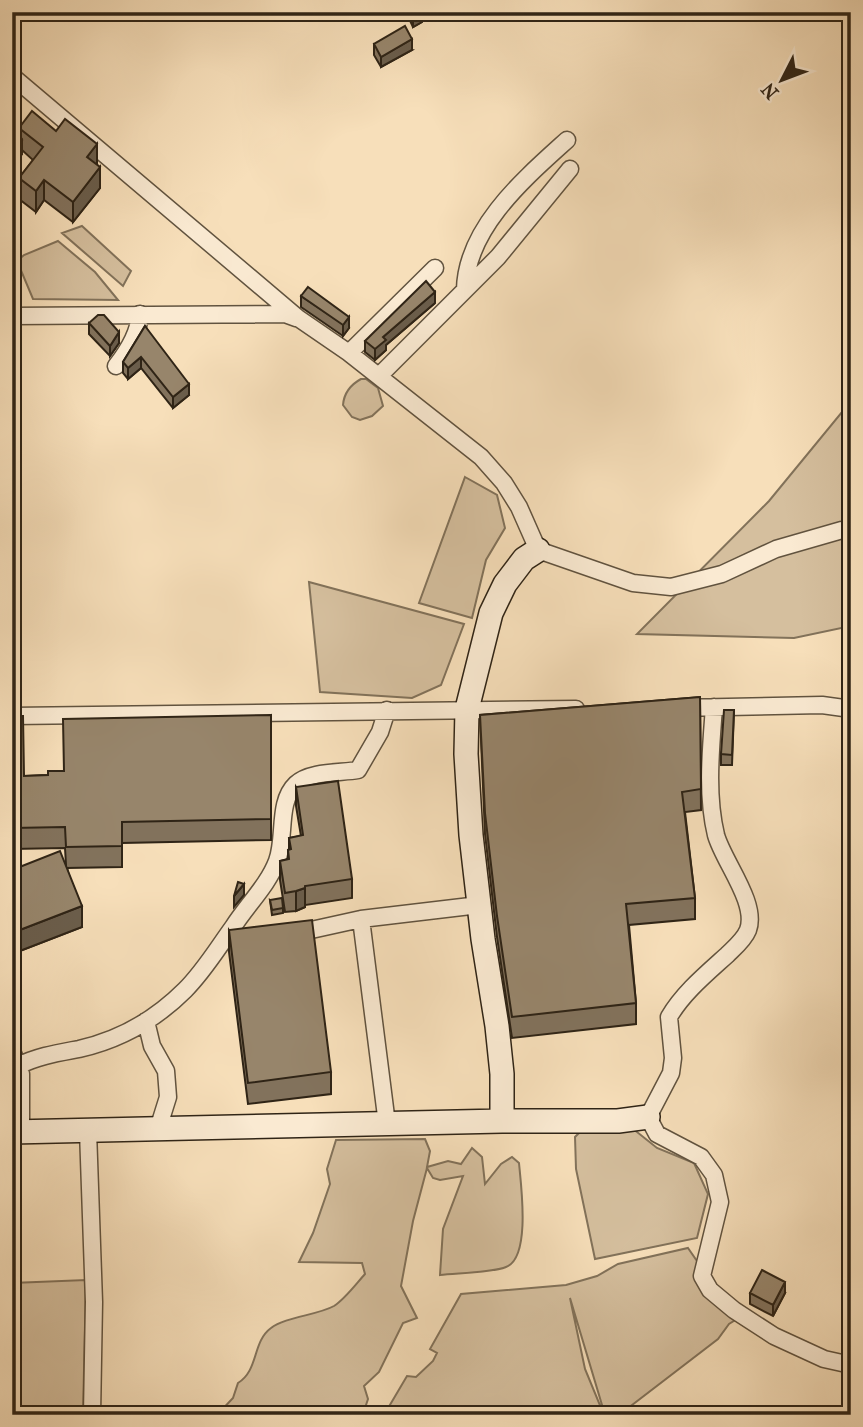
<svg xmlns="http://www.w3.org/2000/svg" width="863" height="1427" font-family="'IM FELL French Canon',serif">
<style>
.green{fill:#d5bf9e;stroke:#82725a;stroke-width:2}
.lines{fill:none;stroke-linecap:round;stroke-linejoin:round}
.street-casing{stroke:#61533f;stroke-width:19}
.secondary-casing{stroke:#2f2416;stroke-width:26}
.street{stroke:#faead2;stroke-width:16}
.secondary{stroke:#faead2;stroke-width:23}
.wall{fill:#82725c;stroke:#2f2416;stroke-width:2}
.shaded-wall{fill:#6a5d4b;stroke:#2f2416;stroke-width:2}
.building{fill:#97856b;stroke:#2f2416;stroke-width:2}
</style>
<rect width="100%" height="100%" fill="#f7dfba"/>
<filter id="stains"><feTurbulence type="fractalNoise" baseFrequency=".00286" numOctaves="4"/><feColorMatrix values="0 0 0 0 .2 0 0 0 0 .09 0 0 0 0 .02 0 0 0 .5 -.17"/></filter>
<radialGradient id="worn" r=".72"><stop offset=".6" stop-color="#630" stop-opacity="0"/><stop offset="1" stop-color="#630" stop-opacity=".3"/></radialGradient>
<path class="green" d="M82,226L131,271L123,286L62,233Z
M58,241L95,272L118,300L33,299L17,261L24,255Z
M361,379H366L378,388L383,406L372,416L360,420L352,417L343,405C344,393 350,385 361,379Z
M851,401V626L794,638L637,634L769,501Z
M465,477L497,495L505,528L486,560L472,618L419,603Z
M309,582L464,624L441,685L412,698L320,692Z
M632,1128L657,1148L694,1163L708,1194L697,1238L595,1259L576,1169L575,1137L583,1129Z
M425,1139L430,1151L427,1167L448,1161L461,1164L472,1148L482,1157L485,1184L501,1164L512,1157L519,1163C521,1185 531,1258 506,1267C491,1273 457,1273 440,1275L443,1229L463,1176L440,1180L433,1178L427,1168L413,1221L401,1286L417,1318L403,1323L379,1372L364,1386L368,1399L363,1414L217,1415L233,1398L238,1383C259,1370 252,1342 271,1328C285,1317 318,1315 334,1306C345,1299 356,1284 365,1274L362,1263L299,1262L313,1233L330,1184L327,1169L336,1140Z
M688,1248L737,1319L729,1324L718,1339L619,1415H605L570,1298L585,1369L604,1415H384L407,1376L416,1377L433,1361L437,1353L430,1349L461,1294L566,1285L597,1276L618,1264Z
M86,1280L83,1415H12V1283Z"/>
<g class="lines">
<defs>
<path id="street" d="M12,76L298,318L349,353L481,457L504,483L519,507L538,550L633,583L671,587L722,574L776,549L842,530H851
M465,290C466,228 525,178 567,140
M12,316L285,314L296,318
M349,353L435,268
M116,366C127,352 139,332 140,314
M379,376L498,257L570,169
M714,707C711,748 706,794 716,835C723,861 758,903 748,930C744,940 734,948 727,955C706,974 683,993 669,1017L673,1058L671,1073L648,1117L657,1134L701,1157L714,1175L720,1202L702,1276L710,1290L734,1310L774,1336L824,1359L851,1365
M679,708L822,705L851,709
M12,716L576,709
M293,934L361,919
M146,1021L152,1046L166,1071L168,1097L158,1129
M12,1051L21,1074V1132
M18,1066C38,1056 58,1053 79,1049C119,1040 156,1019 185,990C204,971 217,949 233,927C247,905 268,885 277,861C286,837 277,802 296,784C310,771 340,773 358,770L380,732L387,710
M387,1124L361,919L479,905
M88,1131L94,1302L92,1415"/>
<path id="secondary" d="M502,1121V1074L497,1026L483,939L471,835L466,754L467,709L491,613L505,584L524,559L538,550
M12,1132L502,1121H618L648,1117"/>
</defs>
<use href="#street" class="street-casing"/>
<use href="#secondary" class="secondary-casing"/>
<use href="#street" class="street"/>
<use href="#secondary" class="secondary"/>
</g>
<path class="wall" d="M406,12H422V22L413,27Z
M374,44L412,50L381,67L374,55Z
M19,128L97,164L100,188L73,222L44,200L36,212L19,199V178L33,160L22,150V154L12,165V132L19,137Z
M301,296L349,328L343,336L301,307Z
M435,303L386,345V350L375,360L365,352V341Z
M89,323L119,343L110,356L89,334Z
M145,326L189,395L173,408L141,368L128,379L123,373V362Z
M700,697L701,810L685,812L695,898V919L629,925L636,1003V1024L512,1038L497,937L485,834L480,715Z
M734,710L732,765H721V754Z
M271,715V840L122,843V867L67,868L82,927L12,954V870L66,865L65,848L12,849V716L24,776L48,775Z
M296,787L352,879V898L305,905V907L296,911L285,912L280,880V861L288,859V850L289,849V838L301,836L296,806Z
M270,900L283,908V913L272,915Z
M229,930L331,1072V1094L248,1104L229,952Z
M750,1293H785L773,1316L750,1304Z"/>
<path class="shaded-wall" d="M420,12H422V22L413,27V16Z
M412,39V50L381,67V57Z
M16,92V106L12,112V98Z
M22,140V154L12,165V151Z
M97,144V164L87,178V157Z
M100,167V188L73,222V202Z
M44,180V200L36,212V191Z
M18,186V200L12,207V193Z
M435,292V303L386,345V350L375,360V349L383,337Z
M349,317V328L343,336V325Z
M119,332V343L110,356V346Z
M141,357V368L128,379V368Z
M189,384V395L173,408V397Z
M244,884V895L234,907V896Z
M305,888V907L296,911V891Z
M82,906V927L12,954V933Z
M785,1282V1293L773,1316V1305Z"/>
<path class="building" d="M411,12H420L413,16Z
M405,26L412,39L381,57L374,44Z
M12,90L16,92L12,98Z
M32,111L56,131L65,119L97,144L87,157L100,167L73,202L44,180L36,191L19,178L43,147L19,128Z
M12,132L22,140L12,151Z
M12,181L18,186L12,193Z
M426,281L435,292L383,337L386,340L375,349L365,341Z
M308,287L349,317L343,325L301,296Z
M98,315H104L119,332L110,346L89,323Z
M145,326L189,384L173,397L141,357L128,368L123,362Z
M700,697L701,789L682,792L695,898L626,904L636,1003L512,1017L497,916L485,813L480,715Z
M724,710H734L732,755L721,754Z
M271,715V819L122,822V846L66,847L65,827L12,828V716H23L24,776L48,775V771H64L63,719Z
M338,781L352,879L305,886V888L296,891L285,893L280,861L289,859L288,850L291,849L289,838L303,835L296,787Z
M60,851L82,906L12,933V870Z
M238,882L244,884L234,896Z
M282,898L283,908L272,910L270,900Z
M312,920L331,1072L248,1083L229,930Z
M762,1270L785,1282L773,1305L750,1293Z"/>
<rect width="863" height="1427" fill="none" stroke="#f7dfba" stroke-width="42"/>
<rect x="14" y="14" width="835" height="1399" fill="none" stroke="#2f2416" stroke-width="3.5"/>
<rect x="21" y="21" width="821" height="1385" fill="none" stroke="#2f2416" stroke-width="2"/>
<g transform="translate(782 80) rotate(228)" stroke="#faead2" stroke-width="5" paint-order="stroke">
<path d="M0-5L12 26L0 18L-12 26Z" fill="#2f2416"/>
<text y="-10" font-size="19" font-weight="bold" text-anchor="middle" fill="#2f2416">N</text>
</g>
<rect width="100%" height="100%" filter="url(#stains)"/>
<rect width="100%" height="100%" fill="url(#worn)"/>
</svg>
